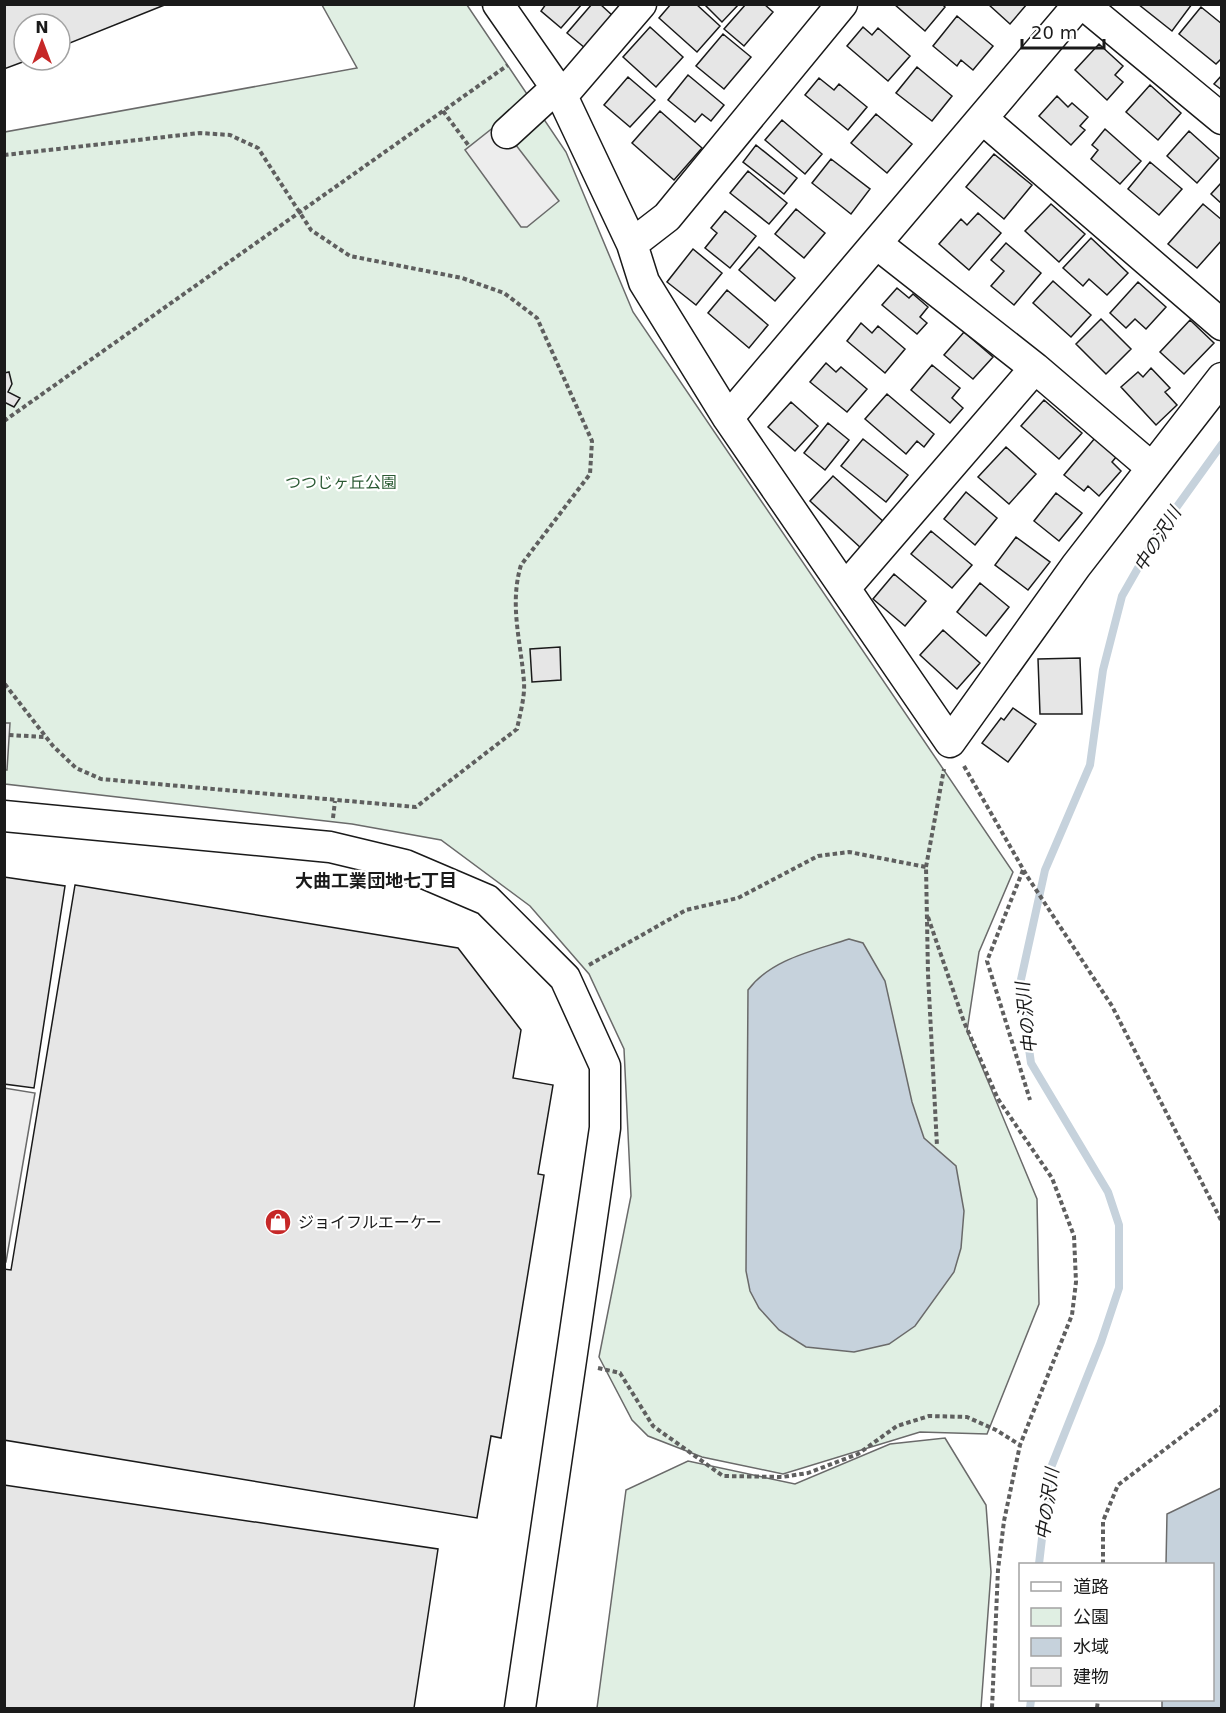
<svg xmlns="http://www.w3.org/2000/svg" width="1226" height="1713" font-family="'DejaVu Sans','Noto Sans JP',sans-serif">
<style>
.green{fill:#e0efe3;stroke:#6a6a6a;stroke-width:1.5}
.parking{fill:#ededed;stroke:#6a6a6a;stroke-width:1.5}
.water{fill:#c6d2dc;stroke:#6a6a6a;stroke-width:1.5}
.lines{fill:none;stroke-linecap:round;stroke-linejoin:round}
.stream{stroke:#c6d2dc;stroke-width:8}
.building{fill:#e6e6e6;stroke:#1a1a1a;stroke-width:1.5}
.minor-casing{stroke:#1a1a1a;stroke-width:33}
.path{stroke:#5f5f5f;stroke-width:4;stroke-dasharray:4.5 3;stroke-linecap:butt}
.minor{stroke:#fff;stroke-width:30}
.labels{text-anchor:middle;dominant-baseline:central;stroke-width:4.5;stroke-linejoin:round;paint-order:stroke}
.park-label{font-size:16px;fill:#2b5a34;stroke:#fff}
.poi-label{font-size:16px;fill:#1a1a1a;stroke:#fff;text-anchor:start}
.water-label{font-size:18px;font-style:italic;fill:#1a1a1a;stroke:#fff}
.neighbourhood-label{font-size:18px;font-weight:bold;fill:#1a1a1a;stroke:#fff}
</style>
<rect width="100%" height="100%" fill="#fff"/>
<path class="green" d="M322,5H467L566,152L633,312L1013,872L979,952L967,1031L1037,1199L1039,1304L987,1434L920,1432L783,1474L702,1457L648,1436L632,1420L599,1357L631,1196L624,1049L589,974L530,906L441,840L352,824L5,784V132L357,68Z
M945,1438L986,1505L991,1572L981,1708H597L626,1490L688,1461L795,1484L890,1444Z"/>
<path class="parking" d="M499,123L559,201L527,227H521L465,150Z
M4,723H10L7,770H5Z
M4,1088L35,1093L6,1262H4Z"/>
<path class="water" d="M849,939L863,943L885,981L912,1102L924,1138L956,1166L964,1211L961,1248L954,1272L915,1326L889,1344L854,1352L806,1347L779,1330L759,1308L750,1291L746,1271L748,990C771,959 813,951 849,939Z
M1221,1488V1708H1162V1700H1212V1564H1166L1167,1514Z"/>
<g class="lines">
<path class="stream" d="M1039,1564L1050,1470L1101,1342L1119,1288V1225L1108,1192L1031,1063L1020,984L1045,870L1090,765L1103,670L1122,596L1158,533L1222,444
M1030,1708L1031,1700"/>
</g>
<path class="building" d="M4,4H167L60,47V24H24V60H28L4,69Z
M546,4H582L561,28L541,11Z
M592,4H600L613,16L585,48L567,33Z
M671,4H696L720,26L697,52L659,18Z
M704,4H739L722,22Z
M746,4H764L773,12L744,46L724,29Z
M894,4H942L945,7L925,31Z
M988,4H1027L1010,24Z
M1138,4H1192L1172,31Z
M1201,7L1222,24V58L1216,64L1179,34Z
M957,16L993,46L973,70L961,60L957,66L933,46Z
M650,27L683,57L656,87L623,57Z
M863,27L872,35L878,28L910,56L888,81L847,46Z
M723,34L751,57L724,89L696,66Z
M1099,44L1123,66L1115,75L1123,82L1107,100L1075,70Z
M917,67L952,96L932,121L896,93Z
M688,75L724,105L711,121L702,114L695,122L668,100Z
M1222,75V90L1214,84Z
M628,77L655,100L630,127L604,105Z
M819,78L834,90L839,84L867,107L848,130L805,95Z
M1150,85L1181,113L1158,140L1126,112Z
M1057,96L1068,107L1072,103L1088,117L1080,126L1085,130L1071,145L1039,116Z
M660,111L702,148L674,180L632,143Z
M876,114L912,144L887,173L851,143Z
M782,120L822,154L805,174L765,140Z
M1105,129L1141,161L1120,184L1091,159L1098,150L1092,145Z
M1189,131L1219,158L1197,183L1167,156Z
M756,145L797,178L784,194L743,162Z
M994,154L1032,185L1004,219L966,187Z
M831,159L870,189L851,214L812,183Z
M1150,162L1182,189L1159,215L1128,189Z
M748,171L787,203L769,224L730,193Z
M1222,182V204L1211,194Z
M1051,204L1085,234L1059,262L1025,231Z
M1203,204L1222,220V240L1197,268L1168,244Z
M796,209L825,233L804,258L775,234Z
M725,211L756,236L730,268L705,248L717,233L711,228Z
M978,213L1001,233L969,270L939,244L961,219L967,225Z
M1091,238L1128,273L1107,295L1089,279L1083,286L1063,268Z
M1006,243L1041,273L1014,305L991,286L1004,271L991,260Z
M759,247L795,278L775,301L739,270Z
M693,249L722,273L696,305L667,282Z
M1053,281L1091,315L1071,337L1033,303Z
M1138,282L1166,307L1146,329L1135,319L1126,328L1110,313Z
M897,288L909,298L913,294L928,307L920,317L927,323L917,334L882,305Z
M727,290L768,325L749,348L708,313Z
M1101,319L1131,349L1106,374L1076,344Z
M1190,320L1214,343L1184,374L1160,352Z
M861,323L872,333L878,326L905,349L885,373L847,341Z
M964,332L993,357L973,379L944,355Z
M826,363L836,372L841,367L867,389L847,412L810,382Z
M932,365L960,388L952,398L963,408L950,423L911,390Z
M1151,368L1170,388L1165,392L1177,405L1156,425L1121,387L1138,372L1143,377Z
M9,372L12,384L8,392L20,398L14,407L4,402V373Z
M887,394L934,434L924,447L917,441L906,454L865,419Z
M1044,400L1082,433L1059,459L1021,426Z
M791,402L818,426L795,451L768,427Z
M828,423L849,440L825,470L804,453Z
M1095,438L1117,456L1112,462L1121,471L1099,496L1088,486L1084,491L1064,475Z
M863,439L908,475L886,502L841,466Z
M1006,447L1036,474L1009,504L978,477Z
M833,476L885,523L862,549L810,501Z
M966,492L997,518L975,545L944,519Z
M1056,493L1082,513L1059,541L1034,521Z
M931,531L972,565L952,588L911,554Z
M1016,537L1050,562L1028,590L995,565Z
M894,574L926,601L905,626L873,599Z
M980,583L1009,607L986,636L957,612Z
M943,630L980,663L957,689L920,655Z
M560,647L561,680L532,682L530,649Z
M1080,658L1082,714H1040L1038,659Z
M1013,708L1036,724L1008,762L982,743L1001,718L1004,720Z
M4,877L65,886L34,1088L4,1084Z
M75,885L458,948L521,1030L513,1078L553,1085L538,1174L544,1175L501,1438L491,1436L477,1518L4,1440V1269L11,1270Z
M4,1485L438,1549L414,1708H4Z"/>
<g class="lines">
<defs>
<path id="minor" d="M498,4L562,96L632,244L644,282L728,418L950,742L1076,566L1222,378
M1083,4L1222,119
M562,96L641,4
M984,120L1222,325
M507,133L556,88
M632,244L667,217L842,4
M877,244L1035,368L1152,468
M728,418L1079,4
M846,587L1035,368
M4,816L330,847L405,865L487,900L565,978L605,1066V1128L520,1708"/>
</defs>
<use href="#minor" class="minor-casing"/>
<path class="path" d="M443,111L469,146
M4,155L200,133L230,135L258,148L311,230L350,256L462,278L504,293L537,318L592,441L590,474L521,565C509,605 521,642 524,682C525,697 520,714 517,729L416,807L101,779L76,768L53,746L4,683
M4,421L508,65
M9,735L45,737
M964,766L1027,876L1112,1006L1222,1222
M333,818L335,801
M926,867L944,769
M1023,870L987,961L1030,1100
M928,917L964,1022L998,1099L1052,1178L1074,1236L1076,1282L1072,1315L1020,1445
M589,965L686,910L738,898L818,856L849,852L926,867L928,974L937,1146
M598,1368L620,1373L653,1426L723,1476L782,1477L808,1473L858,1454L897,1426L929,1416L967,1417L996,1430L1020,1445L1004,1521L998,1570L992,1708
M1103,1564V1521L1118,1485L1222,1406
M1097,1708L1098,1700"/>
<use href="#minor" class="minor"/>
</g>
<defs>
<symbol id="shop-disc" viewBox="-11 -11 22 22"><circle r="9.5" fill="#c62828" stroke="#fff"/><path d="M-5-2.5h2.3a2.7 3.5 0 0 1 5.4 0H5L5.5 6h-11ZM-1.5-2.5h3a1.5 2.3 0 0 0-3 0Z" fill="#fff"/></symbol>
</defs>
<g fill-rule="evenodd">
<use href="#shop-disc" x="263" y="1207" width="30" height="30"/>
</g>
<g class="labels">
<g class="park-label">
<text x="341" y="482">つつじヶ丘公園</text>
</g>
<g class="poi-label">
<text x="298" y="1222">ジョイフルエーケー</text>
</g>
<g class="water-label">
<text transform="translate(1157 539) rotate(-58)">中の沢川</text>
<text transform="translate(1026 1018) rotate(-96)">中の沢川</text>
<text transform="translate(1047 1504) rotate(-82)">中の沢川</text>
</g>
<g class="neighbourhood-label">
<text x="376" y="880">大曲工業団地七丁目</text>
</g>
</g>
<rect width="1226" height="1713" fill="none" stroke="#1a1a1a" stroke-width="12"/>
<rect x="1019" y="1563" width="195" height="138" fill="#ffffff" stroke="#a3a3a3" stroke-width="1.5"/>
<rect x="1031" y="1582" width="30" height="9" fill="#ffffff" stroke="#a3a3a3" stroke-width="1.5"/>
<text x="1073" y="1593" font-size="18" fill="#1a1a1a">道路</text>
<rect x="1031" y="1608" width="30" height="18" fill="#e0efe3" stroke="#a3a3a3" stroke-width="1.5"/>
<text x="1073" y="1623" font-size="18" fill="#1a1a1a">公園</text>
<rect x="1031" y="1638" width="30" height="18" fill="#c6d2dc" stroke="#a3a3a3" stroke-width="1.5"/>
<text x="1073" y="1653" font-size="18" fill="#1a1a1a">水域</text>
<rect x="1031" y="1668" width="30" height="18" fill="#e6e6e6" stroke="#a3a3a3" stroke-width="1.5"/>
<text x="1073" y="1683" font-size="18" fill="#1a1a1a">建物</text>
<g transform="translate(42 42)"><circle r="28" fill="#ffffff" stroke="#a3a3a3" stroke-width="1.5"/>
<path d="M0-4.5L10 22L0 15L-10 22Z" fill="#c62828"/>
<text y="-9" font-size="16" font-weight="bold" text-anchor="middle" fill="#1a1a1a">N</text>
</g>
<path d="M1022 39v9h82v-9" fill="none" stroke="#1a1a1a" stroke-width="3"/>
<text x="1031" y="39" font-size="18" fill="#1a1a1a" stroke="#ffffff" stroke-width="4.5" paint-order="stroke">20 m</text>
</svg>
